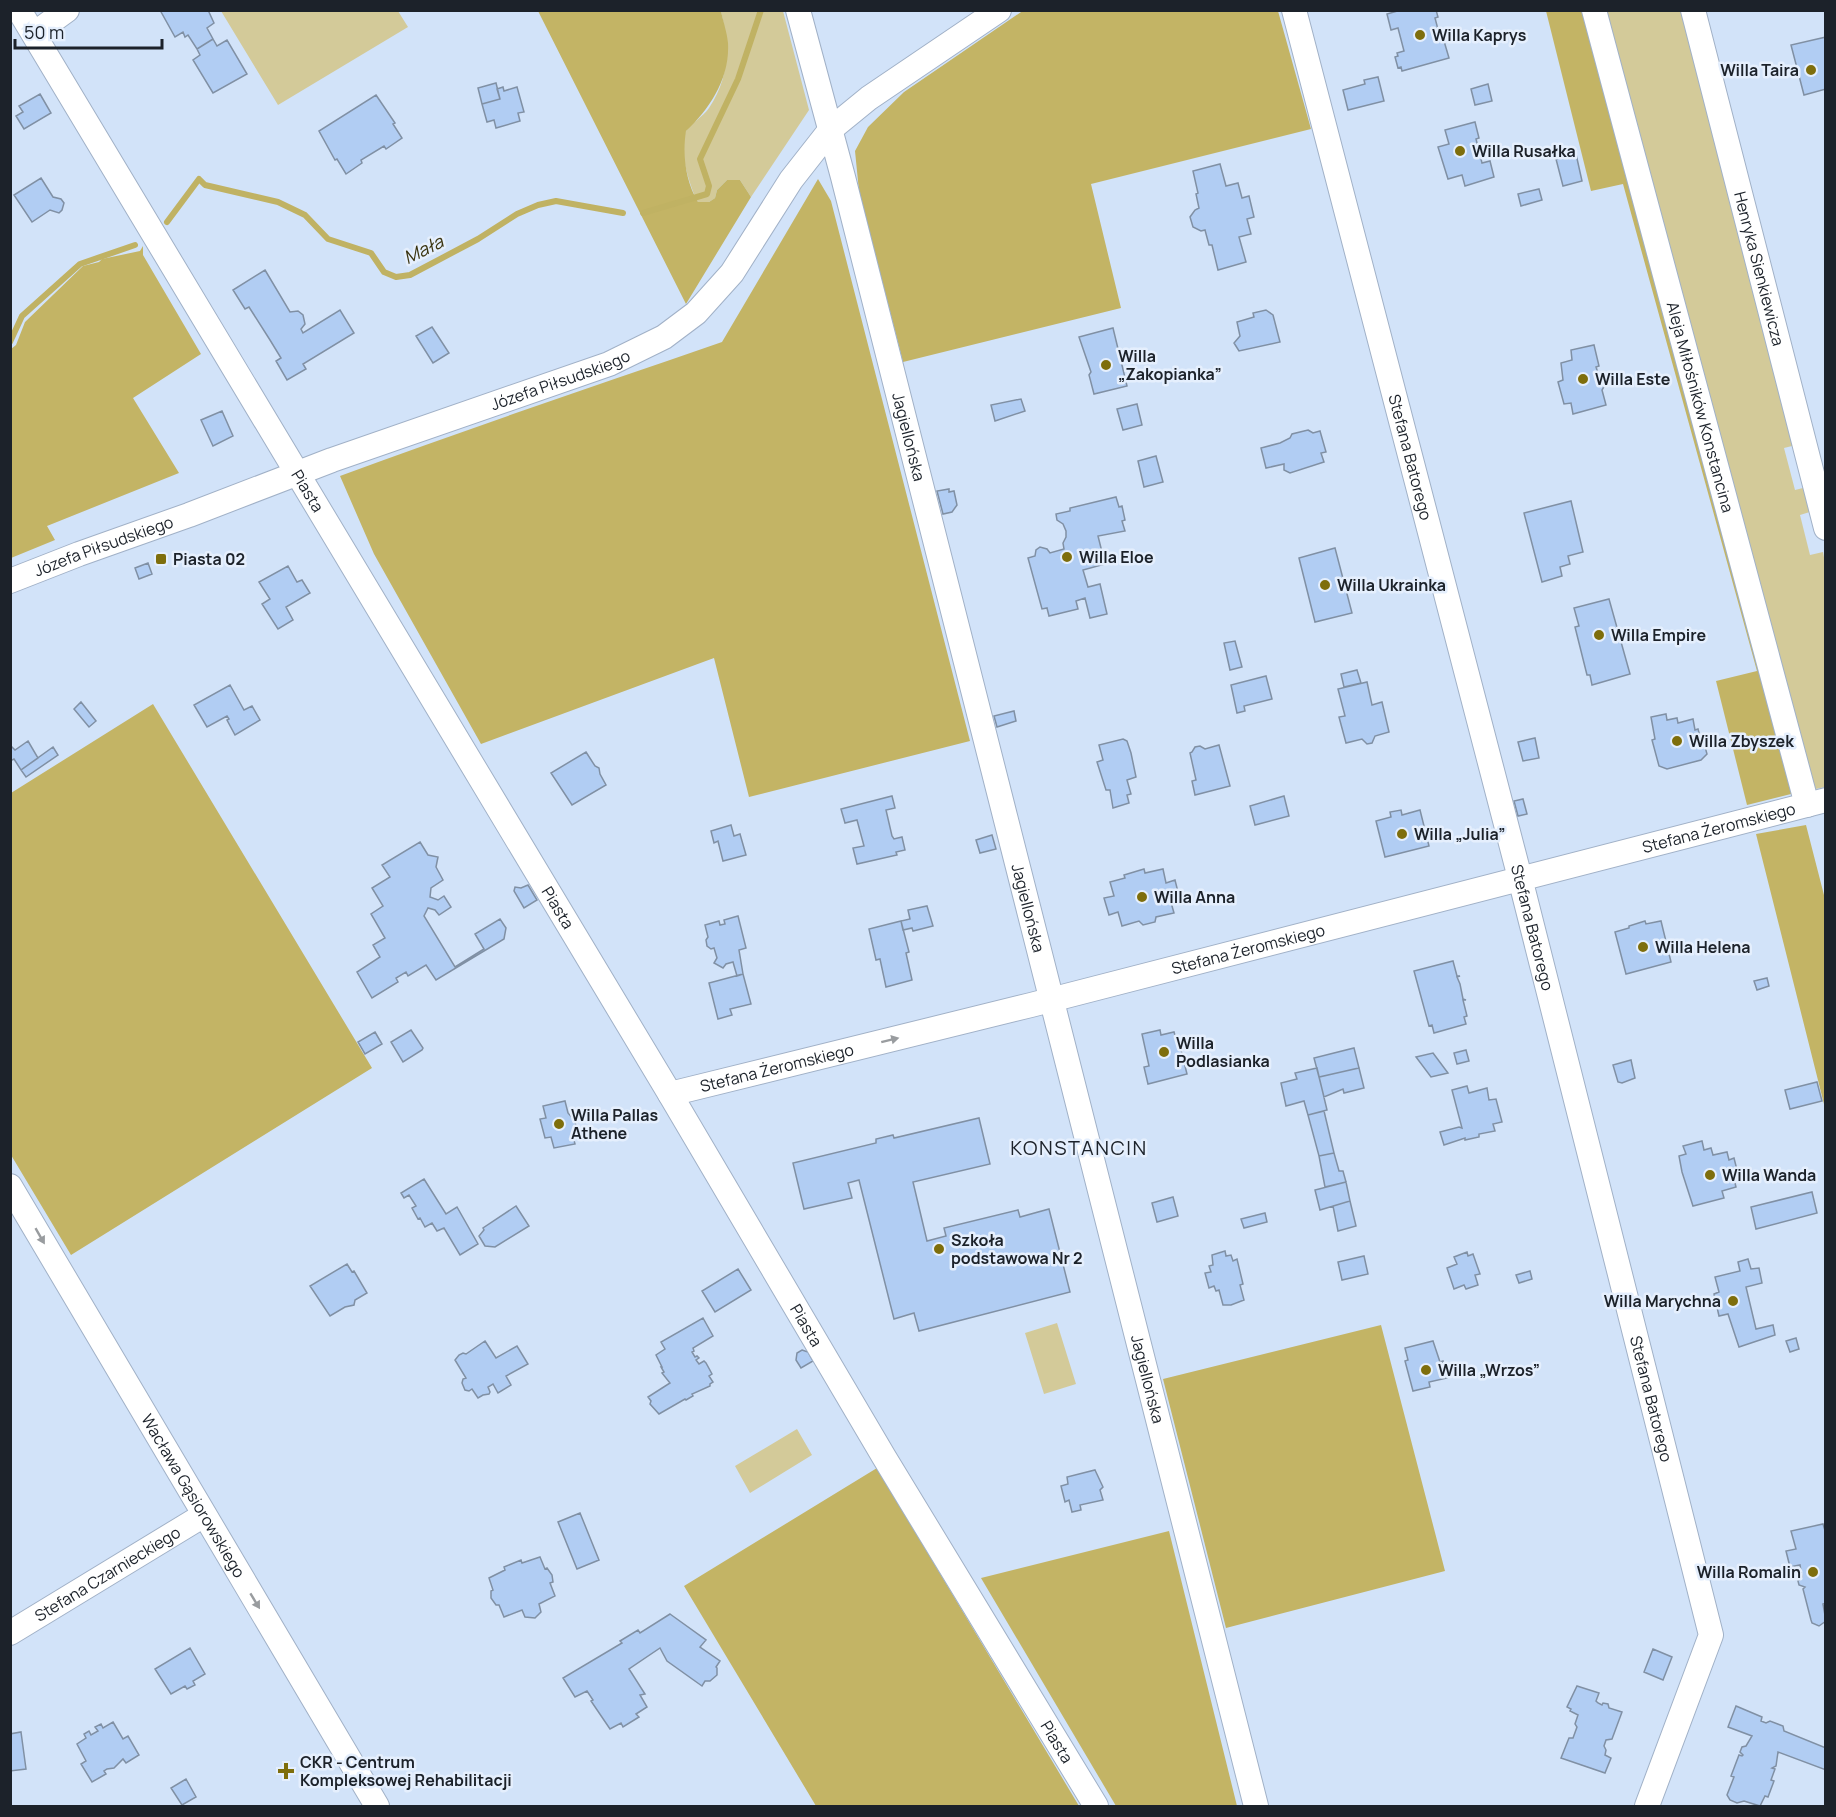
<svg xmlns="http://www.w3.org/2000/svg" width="1836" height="1817" font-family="Manrope,sans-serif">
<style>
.green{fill:#d3ca99}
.forest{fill:#c3b465}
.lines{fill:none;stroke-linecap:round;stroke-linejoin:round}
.stream{stroke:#c0b263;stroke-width:6}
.building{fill:#b1cdf3;stroke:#8090a4;stroke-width:1.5}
.minor-casing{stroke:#a1b1c7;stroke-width:26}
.minor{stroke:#fff;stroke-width:24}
.oneway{fill:#999c9f}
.poi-dot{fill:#7e6e0c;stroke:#e5effd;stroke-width:2}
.labels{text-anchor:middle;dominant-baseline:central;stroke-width:5;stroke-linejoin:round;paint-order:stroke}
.poi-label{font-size:16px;font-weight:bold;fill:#1c222a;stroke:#e5effd;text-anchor:start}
.street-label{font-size:16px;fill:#1c222a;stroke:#e5effd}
.water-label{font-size:18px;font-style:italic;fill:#3a3410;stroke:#e5effd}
.quarter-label{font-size:20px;letter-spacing:1.5px;fill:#1c222a;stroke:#e5effd}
</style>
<rect width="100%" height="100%" fill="#d2e3f9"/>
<path class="green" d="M221,11H398L408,27L278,105Z
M721,11H783L809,110L751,197L740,180H727L717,190L715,198L709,202H698C690,188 677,146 686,131C691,123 703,117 709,108C730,77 729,45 721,11Z
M1598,11H1684L1796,445L1784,448L1795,490L1807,487L1813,511L1800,515L1810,555L1823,552L1825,563V787L1811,790Z
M1057,1323L1076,1384L1044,1394L1025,1333Z
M797,1429L812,1455L750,1493L735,1466Z"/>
<path class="forest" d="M1024,10L1278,11L1311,129L1091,184L1121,308L903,362L859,191L855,151L868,127L904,92Z
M538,11H721C723,21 727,32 728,43C730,78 710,109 686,131C682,155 686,182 698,202H709L715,198L717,190L727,180H740L751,197L686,304Z
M1546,11H1589L1799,792L1747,805L1716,681L1757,671L1623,184L1591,191Z
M818,179L831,201L970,741L749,797L714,658L481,744L374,554L340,476C467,429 595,386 722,342Z
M143,246V255L201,354L133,398L179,473L47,526L55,540L11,558V349L16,345L25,322L83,266L99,262L102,259L140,251Z
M153,704L372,1068L71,1255L11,1155V793Z
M1806,825L1825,899V1108L1756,834Z
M1381,1325L1445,1571L1226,1628L1163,1379Z
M877,1468L1079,1806H816L684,1586Z
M1169,1531L1237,1806H1116L981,1578Z"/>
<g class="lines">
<path class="stream" d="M643,213L707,194L709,186L700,159L738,79L761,10
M167,222L199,179L205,185L278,202L305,215L328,239L371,253L384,272L396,277L410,275L478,239L517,214L538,205L556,201L623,213
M10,342L22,316L80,264L135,245"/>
</g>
<path class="building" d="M160,10H208L214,23L207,28L213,39L197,49L188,35L185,37L183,32L175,37Z
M1401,10H1436L1438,17L1435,18L1441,41H1444L1449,58L1402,71L1401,67L1398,68L1395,57L1398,56L1397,53L1404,51L1398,28L1391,30L1387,14Z
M1826,37V89L1804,95L1791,45Z
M213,39L217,46L227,40L247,74L213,93L193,60L200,55L197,49Z
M1378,77L1384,101L1348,110L1343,90L1365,84L1364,80Z
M496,83L500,99L482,104L478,88Z
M1488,84L1492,101L1475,105L1471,89Z
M503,87L504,91L517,87L524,112L518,113L520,121L496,128L494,120L487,122L482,104L500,99L497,89Z
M40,94L51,113L24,129L16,116L23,112L19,106Z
M376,95L395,123L393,124L402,138L386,149L384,146L361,160L362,163L346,174L337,159L335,160L319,131Z
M1475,122L1479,138L1476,139L1482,163L1490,161L1494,177L1465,186L1462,175L1448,179L1438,147L1449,144L1445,130Z
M1576,154L1582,181L1563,186L1556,159Z
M1220,164L1226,186L1238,183L1242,198L1249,196L1254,217L1247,219L1251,234L1239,237L1246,262L1218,270L1212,245H1209L1205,230L1201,231L1193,227L1190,217L1195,210L1199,208L1196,194L1198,193L1193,171Z
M41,178L53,197L61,199L64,203L62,210L59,213L50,210L32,222L14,195Z
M1539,189L1542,200L1521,206L1518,194Z
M265,270L290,312L298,311L303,315L305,324L301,329L303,333L340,310L354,333L303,364L306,369L287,380L276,361L281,358L270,340L249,307L245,309L233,290Z
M1266,310L1273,315L1280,342L1239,351L1234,343L1240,336L1237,322L1254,317L1253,313Z
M432,327L449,353L433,363L416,336Z
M1113,328L1127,386L1094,394L1089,375L1091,372L1079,337Z
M1594,345L1599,366L1596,367L1599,376L1603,378L1605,385L1602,390L1606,405L1573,414L1571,403L1564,404L1558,382L1563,380L1561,363L1572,360L1571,350Z
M1021,399L1025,411L995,421L991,405Z
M1137,404L1142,425L1123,430L1117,409Z
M222,411L233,436L213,446L201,420Z
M1308,430L1313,433L1320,431L1326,452L1321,453L1324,462L1290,473L1284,470V464L1266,468L1261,448L1280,443L1290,438L1292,434Z
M1156,456L1163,482L1144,487L1138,461Z
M949,489V492L954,491L957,505L952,512L943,514L937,491Z
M1116,497L1119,507L1122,506L1125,520L1122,521L1125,531L1098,536L1105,564L1083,570L1088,587L1100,584L1107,614L1090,618L1085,598L1076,601L1078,609L1049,616L1047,608L1042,609L1028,558L1035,556L1036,550L1040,547L1047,549L1050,553L1064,549L1063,543L1066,537V531L1063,524L1057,520L1056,514L1070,511V508Z
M1571,501L1583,552L1568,556L1570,564L1560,567L1562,576L1542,582L1524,513Z
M1335,548L1352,613L1315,622L1299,558Z
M148,563L152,574L139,579L135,568Z
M288,566L297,582L302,580L310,593L286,607L293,620L278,629L262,604L270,599L259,582Z
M1609,599L1630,674L1592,685L1590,675H1587L1575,627L1579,626L1574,608Z
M1235,641L1242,667L1230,670L1224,643Z
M1357,670L1361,683L1344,687L1341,674Z
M1266,676L1272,699L1244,706L1245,711L1237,713L1231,685Z
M1367,682L1372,705L1382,702L1389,732L1375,736L1372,743L1367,744L1362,739L1346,743L1339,717L1345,716L1338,689Z
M230,685L244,710L252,706L260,720L235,735L227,720L229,719L227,716L207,727L194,705Z
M81,702L96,721L89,727L74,709Z
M1014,711L1016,721L997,727L994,716Z
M1666,714L1667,720L1677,718L1678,723L1693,719L1695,730L1698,729L1702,744L1704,743L1707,754L1701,760L1667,769L1659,766L1652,740L1655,739L1651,717Z
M1535,738L1539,758L1523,761L1518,742Z
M1123,739L1127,741L1131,753L1136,777L1127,780L1131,794L1127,795L1129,803L1113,808L1110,790H1106L1097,762L1103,760L1099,745Z
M28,741L38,758L21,770L14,759L10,761V745L15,750Z
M1219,745L1230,786L1195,795L1192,781L1196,780L1190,753L1192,752L1195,747L1200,746L1205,749Z
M53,747L58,755L26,777L21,770Z
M586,752L595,766L599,768L600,774L606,785L572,805L551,773Z
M892,796L895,808L886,810L892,836L894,839L902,837L905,850L896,852L897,855L857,864L853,848L864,846L857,820L845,823L841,809Z
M1284,796L1289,816L1255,825L1250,806Z
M1523,799L1527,814L1518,816L1514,801Z
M1401,810L1402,815L1420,810L1429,846L1385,857L1376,821L1391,817L1390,812Z
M731,825L734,836L740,834L746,855L723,861L718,841L714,843L711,831Z
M992,835L996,849L980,853L976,840Z
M420,842L428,855L438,857L436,867L443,880L431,888L430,897L438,900L444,896L451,907L439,915L435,910L428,908L424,916L455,967L484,949L475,934L500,919L506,928L504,939L436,980L426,965L408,976L406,972L396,978L398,982L372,998L357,972L380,957L373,945L385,938L371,914L383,906L372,888L390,877L382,865Z
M1144,869L1145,873L1163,869L1166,883L1175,880L1179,896L1170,899L1174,913L1156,917L1155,922L1143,925L1139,921L1122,926L1118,912L1109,915L1104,898L1114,896L1110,882L1125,878L1124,875Z
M528,885L537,900L524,908L514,891L515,887L521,888Z
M927,906L933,926L913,931L912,928L903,930L901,921L910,919L908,910Z
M738,916L746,948L739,950L743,974L737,976L733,962L726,964L723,968L714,963L717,958L714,948L711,949L707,946L706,940L708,937L705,925L719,921L720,925L725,924L724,920Z
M901,921L909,952L906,953L912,980L886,987L880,959L876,960L869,929Z
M1645,921L1646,924L1661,921L1671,962L1626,974L1615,932L1629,928V926Z
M1453,961L1457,976H1460L1457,977L1460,984L1463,999L1466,1000H1463L1467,1016L1464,1017L1466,1024L1434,1033L1432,1025L1429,1026L1414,971Z
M743,974L751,1004L730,1009L732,1015L718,1019L709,983Z
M1767,978L1769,986L1757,990L1754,981Z
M411,1030L423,1048L422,1050L403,1062L391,1042Z
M1160,1030L1161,1035L1174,1032L1176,1039L1178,1038L1187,1074L1148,1084L1144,1067L1149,1066L1142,1034Z
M375,1032L382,1044L365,1054L358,1042Z
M1354,1048L1359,1068L1319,1077L1314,1058Z
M1466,1050L1469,1061L1457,1064L1454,1053Z
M1433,1053L1448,1073L1431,1077L1416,1057Z
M1631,1060L1635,1078L1622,1083L1618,1082L1613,1065Z
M1317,1068L1327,1110L1308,1115L1304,1101L1286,1106L1281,1083L1297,1079L1295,1073Z
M1359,1068L1364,1088L1344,1093L1343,1089L1324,1097L1319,1077Z
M1817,1082L1822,1101L1790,1109L1785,1090Z
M1467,1086L1469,1093L1487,1088L1489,1100L1496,1099L1502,1122L1493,1124L1495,1131L1479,1134V1137L1465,1140V1138L1444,1145L1440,1132L1459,1127L1462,1128L1452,1090Z
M565,1101L568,1113L575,1121L576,1127L572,1133L575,1144L554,1148L551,1137L545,1138L540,1119L546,1118L543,1106Z
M1324,1111L1334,1153L1319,1156L1308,1115Z
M979,1118L990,1164L913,1182L927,1241L946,1236L944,1228L1018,1210L1020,1217L1049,1209L1070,1292L919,1331L914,1313L894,1319L859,1180L848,1183L852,1198L804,1209L793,1163L876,1143V1139L893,1135L894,1138Z
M1702,1141L1704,1150L1711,1148L1713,1155L1727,1152L1729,1160L1734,1158L1739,1178L1734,1179L1736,1187L1722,1191L1724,1198L1693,1206L1682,1172L1679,1156L1686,1154L1683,1146Z
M1334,1153L1339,1171H1343L1346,1182L1325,1187L1319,1156Z
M424,1179L446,1214L457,1207L478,1244L460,1255L444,1228L437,1231L432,1223L425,1227L420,1218L418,1219L412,1208L416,1206L409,1195L404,1198L401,1193Z
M1346,1182L1350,1201L1320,1210L1315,1190Z
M1812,1192L1817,1213L1756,1229L1751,1207Z
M1173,1197L1178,1216L1157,1222L1152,1203Z
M1350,1201L1356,1226L1338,1231L1333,1206Z
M516,1206L529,1226L495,1247L485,1246L479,1236L484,1230L483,1228Z
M1265,1213L1267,1222L1244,1228L1241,1219Z
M1225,1251L1226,1256L1231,1255L1233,1261L1237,1259L1243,1284L1240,1285L1244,1300L1231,1305H1223L1219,1290L1216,1291L1214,1286L1209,1288L1205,1273L1211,1272L1209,1266L1213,1265L1212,1255Z
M1467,1252L1468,1256L1473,1254L1480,1274L1475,1275L1478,1285L1466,1289L1464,1285L1454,1289L1447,1268L1457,1264L1454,1257Z
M1364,1256L1368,1274L1342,1280L1338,1262Z
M1748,1259L1751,1269L1759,1268L1762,1283L1746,1287L1756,1329L1773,1325L1775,1335L1739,1347L1728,1314L1719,1316L1714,1294L1719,1292L1715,1277L1740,1271L1738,1262Z
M347,1264L352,1272L354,1271L367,1293L355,1300L354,1305L345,1307L330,1316L310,1286Z
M738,1269L751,1290L715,1312L702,1291Z
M1530,1271L1532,1279L1519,1283L1516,1275Z
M703,1318L713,1336L693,1348L694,1351L692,1352L695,1357L697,1356L699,1358L696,1360L699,1364L704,1361L706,1363L712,1374L709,1376L713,1382L710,1384V1386L692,1394L693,1396L686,1400L685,1399L659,1414L650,1404L651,1401L648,1397L670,1383L662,1373L664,1372L661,1367H662L656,1355L665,1349L661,1342Z
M1796,1338L1799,1349L1790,1352L1786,1341Z
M485,1341L496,1358L517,1346L528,1364L506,1376L511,1385L498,1393L493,1384L488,1387L490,1392L489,1394L483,1395L478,1398L472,1389L469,1391L465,1390L462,1383L463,1379L466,1378L455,1360L459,1355L463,1353L466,1354Z
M1433,1341L1440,1362L1443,1361L1447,1378L1429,1382L1430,1387L1413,1391L1405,1361L1408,1360L1405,1348Z
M802,1350L808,1352L813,1361L801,1368L796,1360L797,1353Z
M1095,1470L1103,1487L1100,1490L1103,1500L1080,1505L1081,1510L1072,1512L1069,1500L1065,1502L1061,1486L1068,1484L1067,1477Z
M580,1513L599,1560L577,1569L558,1522Z
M1823,1524L1826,1534V1603L1823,1604L1826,1621L1819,1626L1812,1623L1811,1620L1803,1589L1805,1587L1799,1585L1798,1581L1802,1577L1800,1565L1790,1567L1786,1551L1796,1549L1791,1531Z
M540,1557L545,1569L547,1568L552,1575L553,1582L550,1583L555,1596L539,1604L541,1612L535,1618L525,1617L522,1610L504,1617L499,1605H496L491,1598V1591L493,1590L489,1578L505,1570L504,1567L521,1560L522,1563Z
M670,1614L706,1640L700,1647L720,1661L716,1667L717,1668V1675L710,1681H705L702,1686L667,1661L660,1648L629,1669L645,1694L640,1695L647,1707L636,1714L639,1717L623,1727L621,1723L610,1729L591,1701L593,1700L587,1691L575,1697L563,1678L622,1643L620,1641L638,1630L640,1633Z
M190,1648L205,1674L193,1681L195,1685L187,1689L185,1686L171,1694L155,1669Z
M1653,1649L1672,1657L1663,1680L1644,1672Z
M1577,1686L1599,1693L1596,1701L1598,1703L1602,1705L1603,1703L1608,1704L1609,1708L1622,1712L1612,1739L1606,1740L1604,1746L1606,1750L1605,1755L1611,1758L1605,1773L1561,1758L1569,1738H1573L1577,1727L1575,1724L1578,1715L1570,1711L1571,1709L1567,1707Z
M1736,1706L1762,1717L1761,1721L1766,1723L1770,1721L1783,1726L1784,1731L1826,1748V1770L1778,1752L1776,1766L1772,1768L1775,1769L1771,1780L1774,1781L1768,1797L1765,1796L1760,1806L1744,1801L1737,1803L1730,1800L1727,1795L1734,1777L1731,1776L1739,1755L1742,1756L1743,1755L1740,1752L1742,1747L1746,1746L1752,1736L1728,1727Z
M113,1722L123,1739L128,1736L139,1755L126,1763L123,1759L114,1768L107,1769L104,1771L106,1774L92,1782L81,1764L86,1761L77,1744L86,1738L84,1734L89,1731L91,1735L98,1731L95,1727L101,1724L103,1728Z
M21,1732L26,1769L10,1771V1734Z
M186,1779L196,1797L182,1805L171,1788Z"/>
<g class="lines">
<defs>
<g id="minor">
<path id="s1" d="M19,10L670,1094L884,1457L1096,1806"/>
<path id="s2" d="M798,10L843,177L1256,1806"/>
<path id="s3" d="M1294,10L1520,878L1711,1635L1647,1806"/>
<path id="s4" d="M1594,10L1807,805"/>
<path id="s5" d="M1693,10L1826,528"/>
<path d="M34,34L67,10"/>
<path id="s6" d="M10,581L79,554L189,515L332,460L609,364L664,337L696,313L732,273L791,180L831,129L869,98L999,10"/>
<path id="s7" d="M670,1094L1031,1005L1826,800"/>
<path id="s8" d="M10,1186L377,1806"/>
<path id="s9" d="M10,1633L204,1515"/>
</g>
</defs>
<use href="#minor" class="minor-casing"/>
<use href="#minor" class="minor"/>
</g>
<defs><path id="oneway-solid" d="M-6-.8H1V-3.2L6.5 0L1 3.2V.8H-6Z" transform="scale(1.5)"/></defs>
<g class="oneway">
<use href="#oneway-solid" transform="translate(890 1040) rotate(-14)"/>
<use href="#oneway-solid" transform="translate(40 1236) rotate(60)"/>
<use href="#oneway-solid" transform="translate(255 1601) rotate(59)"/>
</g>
<g class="poi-dot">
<circle cx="1420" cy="35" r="6"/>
<circle cx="1811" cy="70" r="6"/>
<circle cx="1460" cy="151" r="6"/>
<circle cx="1106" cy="365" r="6"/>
<circle cx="1583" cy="379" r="6"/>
<circle cx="1067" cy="557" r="6"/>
<rect x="155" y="553" width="12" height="12" rx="3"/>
<circle cx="1325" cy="585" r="6"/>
<circle cx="1599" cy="635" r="6"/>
<circle cx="1677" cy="741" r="6"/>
<circle cx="1402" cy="834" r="6"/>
<circle cx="1142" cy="897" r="6"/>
<circle cx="1643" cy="947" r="6"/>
<circle cx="1164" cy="1052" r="6"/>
<circle cx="559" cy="1124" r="6"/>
<circle cx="1710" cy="1175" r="6"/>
<circle cx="939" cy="1249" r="6"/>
<circle cx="1733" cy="1301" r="6"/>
<circle cx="1426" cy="1370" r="6"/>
<circle cx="1813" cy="1572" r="6"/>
<path d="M283 1762h6v6h6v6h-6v6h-6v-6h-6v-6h6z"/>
</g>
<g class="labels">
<g class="poi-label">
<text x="1432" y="35">Willa Kaprys</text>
<text x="1799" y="70" text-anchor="end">Willa Taira</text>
<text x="1472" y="151">Willa Rusałka</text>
<text x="1118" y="356">Willa<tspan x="1118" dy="18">„Zakopianka”</tspan></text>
<text x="1595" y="379">Willa Este</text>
<text x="1079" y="557">Willa Eloe</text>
<text x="173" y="559">Piasta 02</text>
<text x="1337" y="585">Willa Ukrainka</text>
<text x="1611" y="635">Willa Empire</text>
<text x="1689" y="741">Willa Zbyszek</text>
<text x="1414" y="834">Willa „Julia”</text>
<text x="1154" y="897">Willa Anna</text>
<text x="1655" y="947">Willa Helena</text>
<text x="1176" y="1043">Willa<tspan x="1176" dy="18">Podlasianka</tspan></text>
<text x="571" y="1115">Willa Pallas<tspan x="571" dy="18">Athene</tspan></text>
<text x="1722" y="1175">Willa Wanda</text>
<text x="951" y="1240">Szkoła<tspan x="951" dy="18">podstawowa Nr 2</tspan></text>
<text x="1721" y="1301" text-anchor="end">Willa Marychna</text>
<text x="1438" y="1370">Willa „Wrzos”</text>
<text x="1801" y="1572" text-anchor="end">Willa Romalin</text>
<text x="300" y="1762">CKR - Centrum<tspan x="300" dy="18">Kompleksowej Rehabilitacji</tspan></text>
</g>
<g class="street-label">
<text stroke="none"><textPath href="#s5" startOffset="267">Henryka Sienkiewicza</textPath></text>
<text stroke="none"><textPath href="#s6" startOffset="586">Józefa Piłsudskiego</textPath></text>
<text stroke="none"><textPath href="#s4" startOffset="411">Aleja Miłośników Konstancina</textPath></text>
<text stroke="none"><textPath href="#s2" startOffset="441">Jagiellońska</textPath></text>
<text stroke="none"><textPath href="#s3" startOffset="462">Stefana Batorego</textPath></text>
<text stroke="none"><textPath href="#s1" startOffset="561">Piasta</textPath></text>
<text stroke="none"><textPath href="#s6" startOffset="100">Józefa Piłsudskiego</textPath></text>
<text stroke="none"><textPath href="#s7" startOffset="1082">Stefana Żeromskiego</textPath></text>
<text stroke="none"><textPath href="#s1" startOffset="1047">Piasta</textPath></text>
<text stroke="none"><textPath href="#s2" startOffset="927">Jagiellońska</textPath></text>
<text stroke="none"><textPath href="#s3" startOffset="948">Stefana Batorego</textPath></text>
<text stroke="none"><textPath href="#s7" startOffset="596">Stefana Żeromskiego</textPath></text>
<text stroke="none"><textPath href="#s7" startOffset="110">Stefana Żeromskiego</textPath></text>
<text stroke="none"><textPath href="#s1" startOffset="1533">Piasta</textPath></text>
<text stroke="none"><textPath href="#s2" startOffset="1413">Jagiellońska</textPath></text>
<text stroke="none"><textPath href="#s3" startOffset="1434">Stefana Batorego</textPath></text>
<text stroke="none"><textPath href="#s8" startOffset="360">Wacława Gąsiorowskiego</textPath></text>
<text stroke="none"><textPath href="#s9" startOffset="114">Stefana Czarnieckiego</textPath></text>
<text stroke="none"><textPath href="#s1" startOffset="2019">Piasta</textPath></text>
</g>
<g class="water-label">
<text transform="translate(423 249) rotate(-26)">Mała</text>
</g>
<g class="quarter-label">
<text x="1079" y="1147">KONSTANCIN</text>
</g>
</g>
<rect width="1836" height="1817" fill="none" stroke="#1c222a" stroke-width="24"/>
<path d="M15 39v9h147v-9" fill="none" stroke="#1c222a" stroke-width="3"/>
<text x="24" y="39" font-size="18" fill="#1c222a" stroke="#e5effd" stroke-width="4.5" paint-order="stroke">50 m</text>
</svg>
